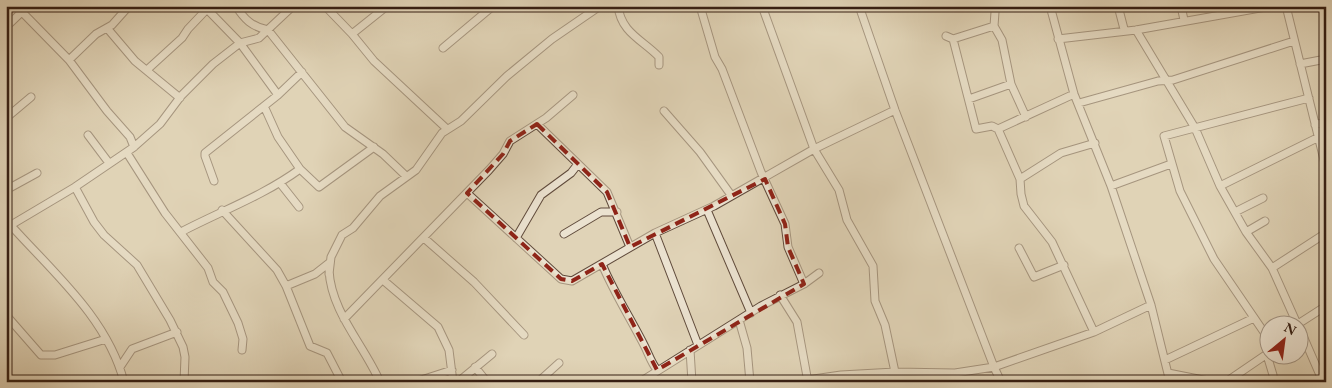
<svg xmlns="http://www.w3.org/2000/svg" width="1332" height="388" font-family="'EB Garamond',serif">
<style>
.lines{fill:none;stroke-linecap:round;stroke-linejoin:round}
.minor-casing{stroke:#604b3c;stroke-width:9}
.minor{stroke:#ebe2d0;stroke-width:7}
.marked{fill:none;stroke:#8f2418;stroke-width:4;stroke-dasharray:10 6;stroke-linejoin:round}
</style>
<rect width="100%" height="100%" fill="#e0d3b7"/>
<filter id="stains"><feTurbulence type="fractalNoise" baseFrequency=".004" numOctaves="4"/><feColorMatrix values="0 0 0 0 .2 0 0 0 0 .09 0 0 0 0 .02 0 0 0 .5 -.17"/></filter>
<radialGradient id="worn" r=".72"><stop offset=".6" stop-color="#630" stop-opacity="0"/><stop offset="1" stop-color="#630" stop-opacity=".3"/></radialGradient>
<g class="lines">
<defs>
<path id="minor" d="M204,6L240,43L278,95
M236,6C244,19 252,27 268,30L345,127L383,154L406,176
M325,6L352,34L374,61L447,129
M618,6C621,33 643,40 659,57V65
M700,6L715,57L722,69L761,172L785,224L788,247L804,284
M762,6L814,149L839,190L847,220L873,266L875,301L885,325L895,372L955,373L994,367
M859,6L895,110L994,367L1001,382
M1050,6L1074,94L1111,186L1151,305L1170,382
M1118,6L1124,29
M1181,6L1184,20
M1286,6L1326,168
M22,12L69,60L107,111L130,137L134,147
M995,12L994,26L1002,40L1011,84L1026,117
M6,27L28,6
M107,28L135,61L180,98
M1136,30L1195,128L1220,186L1246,232L1272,268L1298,326
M352,34L387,6
M946,36L953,39L976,129L992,126L998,129L1020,179L1021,194L1024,206L1052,242L1094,332
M953,39L994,26
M1058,39L1136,30L1272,6
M443,48L493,6
M69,60L96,34L112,25L129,6
M1300,64L1326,59
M148,69L182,38L188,29L207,9
M969,99L1011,84
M1079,103L1158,81L1173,80L1294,41
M264,106L278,137L300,169
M664,111L700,152L731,195
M6,118L31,97
M537,124L607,192L630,247
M1315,125L1326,122
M998,129L1074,94
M88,135L109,163
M127,153L165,213L208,268L213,282L223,292L238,323L243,339L242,350
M1020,179L1061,153L1095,143
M214,181L205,156V153L278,95L302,72
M280,183L299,207
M1111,186L1171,164
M1220,186L1317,138
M75,187L94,222L104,235L137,265L170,320L183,347L185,357L184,382
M6,190L37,173
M467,193L561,279L572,281L655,233L714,206L814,149L895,110
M222,210L277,270L286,286L310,346L327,353L342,382
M707,210L751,313
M1235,212L1263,198
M6,220C49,269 107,316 124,382
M6,228L75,187L134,147L160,124L181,96L213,64L240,43L259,38L293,6
M181,232C221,211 263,196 300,169L319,187L374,147
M1246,232L1265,221
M655,233L698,345
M564,234L601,212H617
M424,238L474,282L524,335
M516,238L541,195L571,173L578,164
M1019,248L1034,277L1064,265
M602,264C614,293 631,319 645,347C649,355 651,362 657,370
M1272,268L1326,233
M329,270C331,312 364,345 380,382
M329,274L331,257L342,235L353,228L380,196L416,170L442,133L461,121L507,76L552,39L600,6
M383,280L438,327L449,350L453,382
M286,286L315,274L329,263
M780,295L797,322L808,382
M6,315L41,355H55L106,339
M344,319L489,170L503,154L510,141L546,118L573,95
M739,320L747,348L750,382
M1298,324L1326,306
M1300,329L1323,382
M1270,341L1214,259L1180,191L1164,136L1309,98
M690,350L692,382
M1267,355L1273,375
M1165,360L1254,318
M993,365L994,367L1094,332L1151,305
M120,367L132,349L177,332
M475,367L487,382
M1168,373L1213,382
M807,380L841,375L895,372
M415,382L452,370
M458,382L492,354
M538,382L559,363
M640,382L761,306L804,284L819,273
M1226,382L1270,352"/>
</defs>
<use href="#minor" class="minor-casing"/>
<use href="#minor" class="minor"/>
</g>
<path d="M0 0H1332V388H0ZM537,124L607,192L630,247L765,179L785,224L788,247L804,284L657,370L602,264L572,281L561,279L467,193L503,154L510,141Z" fill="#e0d3b7" fill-opacity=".55" fill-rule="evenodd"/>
<path class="marked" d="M537,124L607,192L630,247L765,179L785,224L788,247L804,284L657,370L602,264L572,281L561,279L467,193L503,154L510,141Z"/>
<rect width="1332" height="388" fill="none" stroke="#e0d3b7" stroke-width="25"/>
<rect x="8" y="8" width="1317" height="373" fill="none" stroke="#351e13" stroke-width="2.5"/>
<rect x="12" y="12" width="1307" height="363" fill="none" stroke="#351e13"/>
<g transform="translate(1284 340) rotate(29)"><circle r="24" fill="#ebe2d0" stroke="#a29484"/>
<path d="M0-4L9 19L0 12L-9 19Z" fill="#8f2418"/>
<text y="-8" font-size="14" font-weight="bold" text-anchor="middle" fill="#351e13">N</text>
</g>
<rect width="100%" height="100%" filter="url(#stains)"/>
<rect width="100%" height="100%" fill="url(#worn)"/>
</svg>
